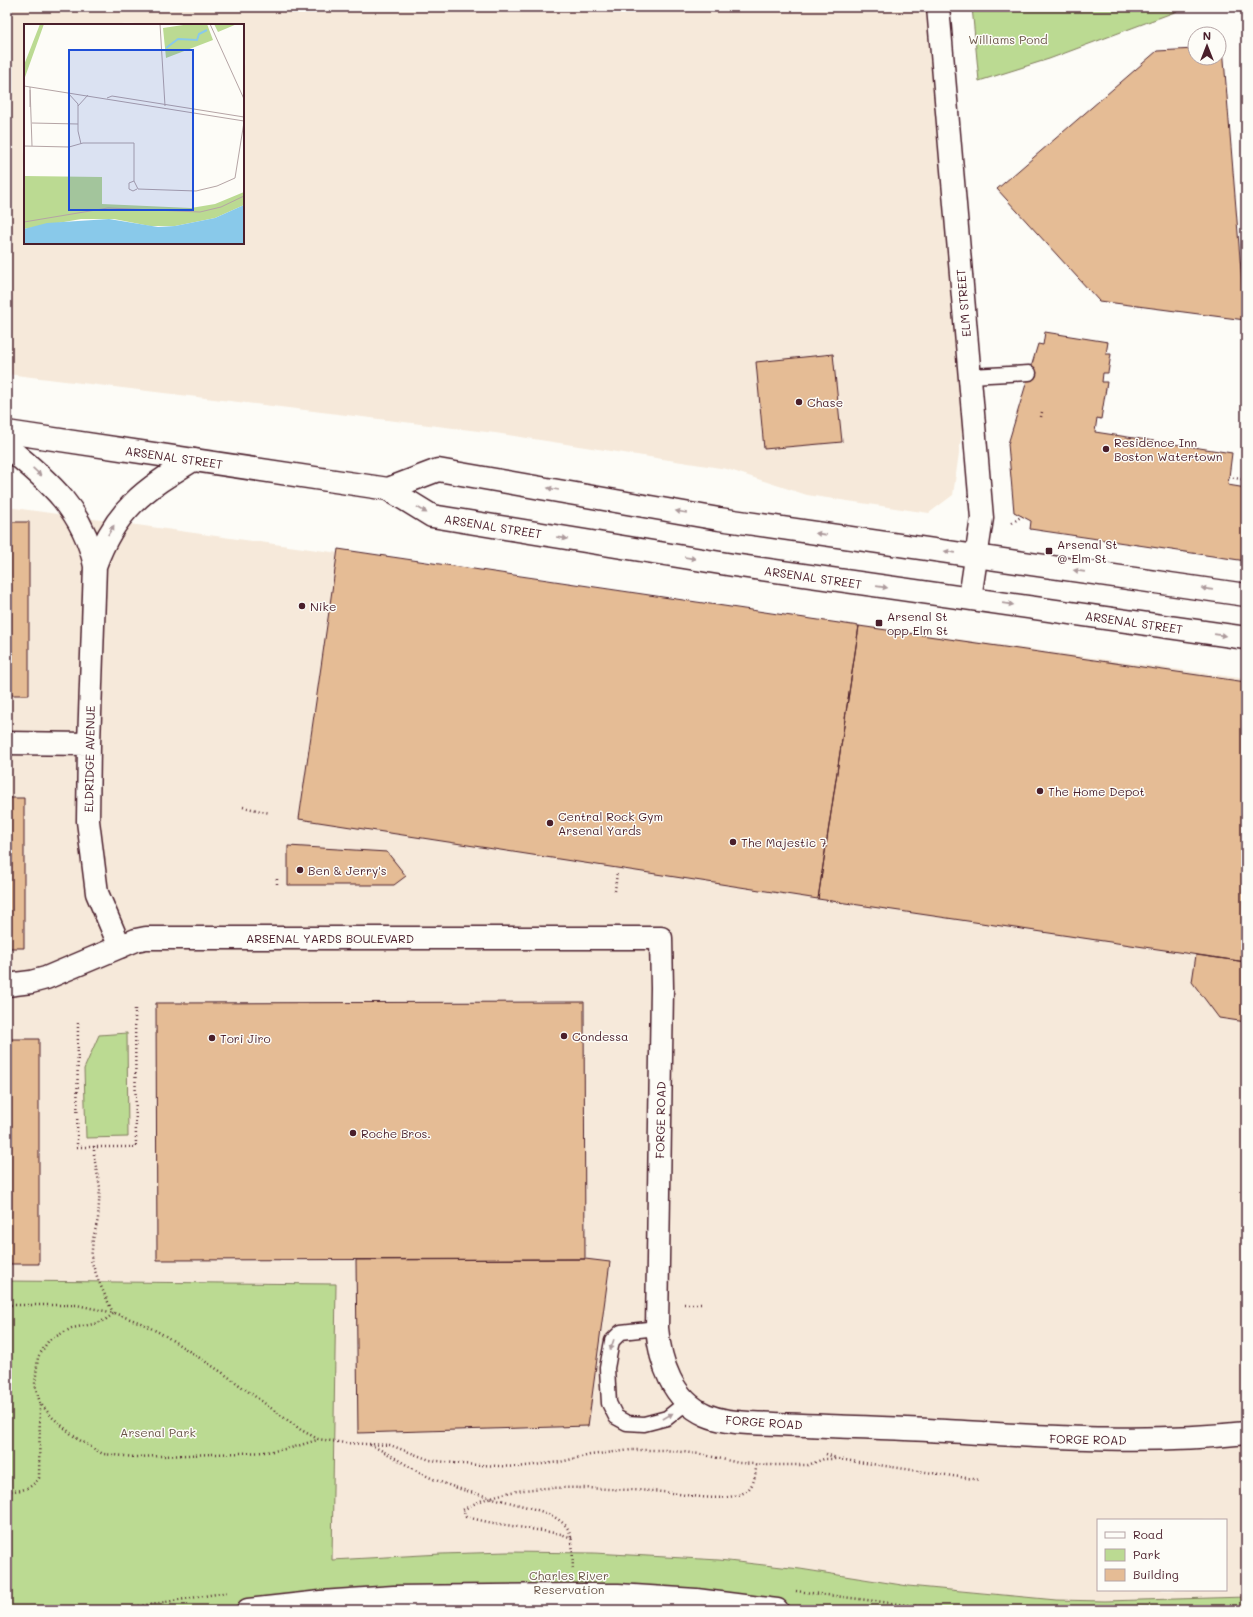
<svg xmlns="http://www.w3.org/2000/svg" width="1253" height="1617" font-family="Mali,sans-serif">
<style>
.built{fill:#f6e9da;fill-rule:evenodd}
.green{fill:#bbda92;stroke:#827c5e}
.building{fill:#e5bc95;stroke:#4a1f2b}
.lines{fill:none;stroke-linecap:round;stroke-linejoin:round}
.lane-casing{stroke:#4a1f2b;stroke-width:17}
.street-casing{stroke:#4a1f2b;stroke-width:25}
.secondary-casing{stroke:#4a1f2b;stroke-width:25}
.path{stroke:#4a1f2b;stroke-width:2.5;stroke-dasharray:1 3;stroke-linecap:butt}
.lane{stroke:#fdfcf7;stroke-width:14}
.street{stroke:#fdfcf7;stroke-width:22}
.secondary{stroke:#fdfcf7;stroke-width:22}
.oneway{fill:#ac999b}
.poi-dot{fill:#4a1f2b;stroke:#fdfcf7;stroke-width:1.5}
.labels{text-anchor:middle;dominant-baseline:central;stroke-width:3;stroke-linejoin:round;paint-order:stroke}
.park-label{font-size:12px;fill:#6c574a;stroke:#fdfcf7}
.street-label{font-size:12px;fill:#4a1f2b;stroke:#fdfcf7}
.poi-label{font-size:12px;fill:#4a1f2b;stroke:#fdfcf7;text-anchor:start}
.inset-river{fill:none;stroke:#89c9ea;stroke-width:2}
.inset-road{fill:none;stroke:#b5a4a5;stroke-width:1}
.view{fill:#1d4ed8;fill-opacity:0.15;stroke:#1d4ed8;stroke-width:2}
.inset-edge{fill:none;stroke:#4a1f2b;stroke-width:2}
</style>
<rect width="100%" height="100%" fill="#fdfcf7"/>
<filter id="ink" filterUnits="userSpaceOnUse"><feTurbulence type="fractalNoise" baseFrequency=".025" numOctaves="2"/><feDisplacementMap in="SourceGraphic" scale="8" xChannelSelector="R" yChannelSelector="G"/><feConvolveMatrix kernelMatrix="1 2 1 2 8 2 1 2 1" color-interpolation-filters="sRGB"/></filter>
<g filter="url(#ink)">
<path class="built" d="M7,7H938L970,376L953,495L929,513L807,495L727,469L495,433L7,374ZM25,25H243V243H25Z
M7,507L1246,679V1597L1105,1601L1056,1600L908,1586L800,1569L719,1560L594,1553L507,1552L441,1554L331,1560L336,1284L7,1281ZM1098,1520H1226V1590H1098Z"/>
<path class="green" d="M972,7H1188L1049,59L979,81Z
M127,1033L128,1137L86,1138L84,1069L99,1035Z
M7,1281L336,1284L332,1560L441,1554L507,1552L594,1553L719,1560L800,1569L908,1586L1056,1600L1105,1601L1246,1597V1610H7Z"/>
<path class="building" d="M1219,47H1223L1245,320L1099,301L997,189L1157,51L1195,49V58H1219Z
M1045,332L1108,342L1106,354H1111L1108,373H1103L1102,382H1107L1101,419L1097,418L1095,432L1232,453L1228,485L1246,488V561L1030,529L1031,521L1014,512L1008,444L1038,344L1043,345Z
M833,354L842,442L764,449L756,362Z
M7,522H29V695H7Z
M338,549L859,626L818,899L299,819Z
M859,626L1246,682V962L818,899Z
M7,798H24V948H7Z
M288,846L387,852L406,876L394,885H288Z
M1196,955L1246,962V1022L1219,1018L1192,982Z
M584,1002L585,1259L157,1260L156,1003Z
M7,1039H39V1264H7Z
M585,1259L610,1262L588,1426L358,1433L356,1260Z"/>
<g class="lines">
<defs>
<path id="lane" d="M970,376L1029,373
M657,1328L621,1332L612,1341L607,1368L609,1403L616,1417L627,1423L644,1424L667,1418L687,1402"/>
<path id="street" d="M938,7L982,518L970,598
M7,447C49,481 84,511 95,566L89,744L88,821L97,893L120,947
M95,566C115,510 144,490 193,460
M7,743L89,744
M7,985L31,982L46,978L136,940L146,938H661L662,988L657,1328C660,1362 672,1400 706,1415C720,1421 735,1422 749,1423C815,1426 880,1427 946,1431C1048,1437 1144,1444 1246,1433"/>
<path id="secondary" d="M7,432L388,489L432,516L733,565L1246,638
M388,489L438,470L719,519L1246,595
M248,1610L321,1602L394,1597L574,1595H618L696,1600L777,1610"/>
</defs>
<use href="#lane" class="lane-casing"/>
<use href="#street" class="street-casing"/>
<use href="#secondary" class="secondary-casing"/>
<path class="path" d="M1041,417L1042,412
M1229,477L1246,480
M1012,523L1022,516
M243,807L270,813
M277,884V877
M615,891L617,872
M78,1023L77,1147H136L135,1009
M94,1146V1157L100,1187L98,1219L93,1239L91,1260L99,1282L113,1313
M684,1304H703
M7,1305H77L114,1313L141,1323L164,1335L223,1373L301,1430L318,1439L345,1443L390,1445L430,1460L462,1464L517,1467L560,1462L590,1455L631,1450H665L700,1454L739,1463L768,1465H808L824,1459H838L980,1480
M113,1314L105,1320L94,1324L72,1328L49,1340L38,1357L35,1384L40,1403L52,1417L76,1438L103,1454L135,1457L267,1452L291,1448L317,1440
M370,1445C389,1453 405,1465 423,1474C456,1491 492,1497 527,1507C541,1511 555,1515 565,1525C575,1535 572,1556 573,1569
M826,1454L836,1458
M7,1491C21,1491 30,1490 39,1478L40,1403
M572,1538L561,1534L488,1522L466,1517L463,1510C505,1484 561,1487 608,1489C626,1490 644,1490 662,1492C686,1494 714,1502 738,1495C753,1491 756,1478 756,1464
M796,1591L946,1610
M115,1610L229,1592"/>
<use href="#lane" class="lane"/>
<use href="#street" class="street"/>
<use href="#secondary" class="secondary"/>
</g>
<defs><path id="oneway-solid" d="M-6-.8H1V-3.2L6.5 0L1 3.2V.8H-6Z"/></defs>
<g class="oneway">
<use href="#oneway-solid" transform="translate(37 472) rotate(43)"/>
<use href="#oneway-solid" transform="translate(553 489) rotate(-170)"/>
<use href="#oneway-solid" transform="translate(422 510) rotate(32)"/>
<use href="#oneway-solid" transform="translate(681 512) rotate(-170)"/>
<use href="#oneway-solid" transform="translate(111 530) rotate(-58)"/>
<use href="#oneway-solid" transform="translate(821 534) rotate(-172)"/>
<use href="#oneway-solid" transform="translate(562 538) rotate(9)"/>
<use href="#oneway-solid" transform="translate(950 552) rotate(-172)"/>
<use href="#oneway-solid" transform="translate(690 558) rotate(9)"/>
<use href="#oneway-solid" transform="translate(1079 571) rotate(-172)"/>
<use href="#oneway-solid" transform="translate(882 587) rotate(8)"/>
<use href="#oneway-solid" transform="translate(1207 589) rotate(-172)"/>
<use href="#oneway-solid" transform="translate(1008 604) rotate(8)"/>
<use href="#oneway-solid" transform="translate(1220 635) rotate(8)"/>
<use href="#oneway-solid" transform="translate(612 1345) rotate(109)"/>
<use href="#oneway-solid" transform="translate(668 1416) rotate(-30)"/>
</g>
</g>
<g class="poi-dot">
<circle cx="799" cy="402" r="4"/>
<circle cx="1106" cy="449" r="4"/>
<rect x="1045" y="547" width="8" height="8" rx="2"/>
<circle cx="302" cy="606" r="4"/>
<rect x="875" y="619" width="8" height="8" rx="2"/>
<circle cx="1040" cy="791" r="4"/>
<circle cx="550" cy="823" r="4"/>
<circle cx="733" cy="842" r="4"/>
<circle cx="300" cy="870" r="4"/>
<circle cx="564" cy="1036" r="4"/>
<circle cx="212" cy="1038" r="4"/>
<circle cx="353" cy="1133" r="4"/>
</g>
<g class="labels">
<g class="park-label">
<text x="1008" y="39">Williams Pond</text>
<text x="158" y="1432">Arsenal Park</text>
<text x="569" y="1575">Charles River<tspan x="569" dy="14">Reservation</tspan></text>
</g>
<g class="street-label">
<text transform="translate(963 303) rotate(-95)">ELM STREET</text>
<text transform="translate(174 457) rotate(8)">ARSENAL STREET</text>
<text transform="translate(493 526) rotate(9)">ARSENAL STREET</text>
<text transform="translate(813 577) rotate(8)">ARSENAL STREET</text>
<text transform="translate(1134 622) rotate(8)">ARSENAL STREET</text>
<text transform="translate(89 759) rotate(-89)">ELDRIDGE AVENUE</text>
<text x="330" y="938">ARSENAL YARDS BOULEVARD</text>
<text transform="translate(660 1120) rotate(-89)">FORGE ROAD</text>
<text transform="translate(764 1422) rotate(4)">FORGE ROAD</text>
<text transform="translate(1088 1439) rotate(1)">FORGE ROAD</text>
</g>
<g class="poi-label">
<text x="807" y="402">Chase</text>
<text x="1114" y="442">Residence Inn<tspan x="1114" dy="14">Boston Watertown</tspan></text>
<text x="1057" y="544">Arsenal St<tspan x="1057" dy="14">@ Elm St</tspan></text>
<text x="310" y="606">Nike</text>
<text x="887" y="616">Arsenal St<tspan x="887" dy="14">opp Elm St</tspan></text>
<text x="1048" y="791">The Home Depot</text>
<text x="558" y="816">Central Rock Gym<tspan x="558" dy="14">Arsenal Yards</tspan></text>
<text x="741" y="842">The Majestic 7</text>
<text x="308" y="870">Ben &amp; Jerry's</text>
<text x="572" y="1036">Condessa</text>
<text x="220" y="1038">Tori Jiro</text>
<text x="361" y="1133">Roche Bros.</text>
</g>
</g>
<g transform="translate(24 24)">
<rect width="220" height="220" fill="#fdfcf7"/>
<path d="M16,0H20L0,56V41ZM166,0H183L189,16L142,34L139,4ZM190,0H213L194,8ZM0,152L78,153V180L167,184L191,180L220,168V181L191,194L151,202H126L90,195H57L0,205Z" fill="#bbda92"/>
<path d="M220,181V220H0V205L23,199L85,195L134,203L151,202L191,194Z" fill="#89c9ea"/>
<path class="inset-river" d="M142,24L154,15L173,16L175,10L183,6"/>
<path class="inset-road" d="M136,0L141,82M186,0L220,75M0,62L220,97M6,63L8,122M6,66V83M44,69L54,80V107L57,120M83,74L88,72L220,93M54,82L64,71M8,99L54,100M0,122L45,123L59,119H110V157L114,165L172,167L193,162L211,154L220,98M110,157L105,159V165L109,167L113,165M0,198L84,184L176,188L197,183L220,172"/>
<path class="view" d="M45,26H169V186H45Z"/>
<rect width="220" height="220" class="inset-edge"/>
</g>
<rect width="1253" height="1617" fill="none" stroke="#fdfcf7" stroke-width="24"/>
<rect x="12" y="12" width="1229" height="1593" fill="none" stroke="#4a1f2b" stroke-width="1.5" filter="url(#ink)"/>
<rect x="1097" y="1519" width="130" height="72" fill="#fdfcf7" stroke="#b5a4a5"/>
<rect x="1105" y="1532" width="20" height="6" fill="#fdfcf7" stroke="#b5a4a5"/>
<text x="1133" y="1539" font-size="12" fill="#4a1f2b">Road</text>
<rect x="1105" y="1549" width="20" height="12" fill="#bbda92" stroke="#b5a4a5"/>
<text x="1133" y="1559" font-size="12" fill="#4a1f2b">Park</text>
<rect x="1105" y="1569" width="20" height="12" fill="#e5bc95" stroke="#b5a4a5"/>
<text x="1133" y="1579" font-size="12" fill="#4a1f2b">Building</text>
<g transform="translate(1207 46)"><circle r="19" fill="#fdfcf7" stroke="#b5a4a5"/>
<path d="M0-3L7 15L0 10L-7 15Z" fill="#4a1f2b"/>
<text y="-6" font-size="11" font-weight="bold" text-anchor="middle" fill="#4a1f2b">N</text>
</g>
</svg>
